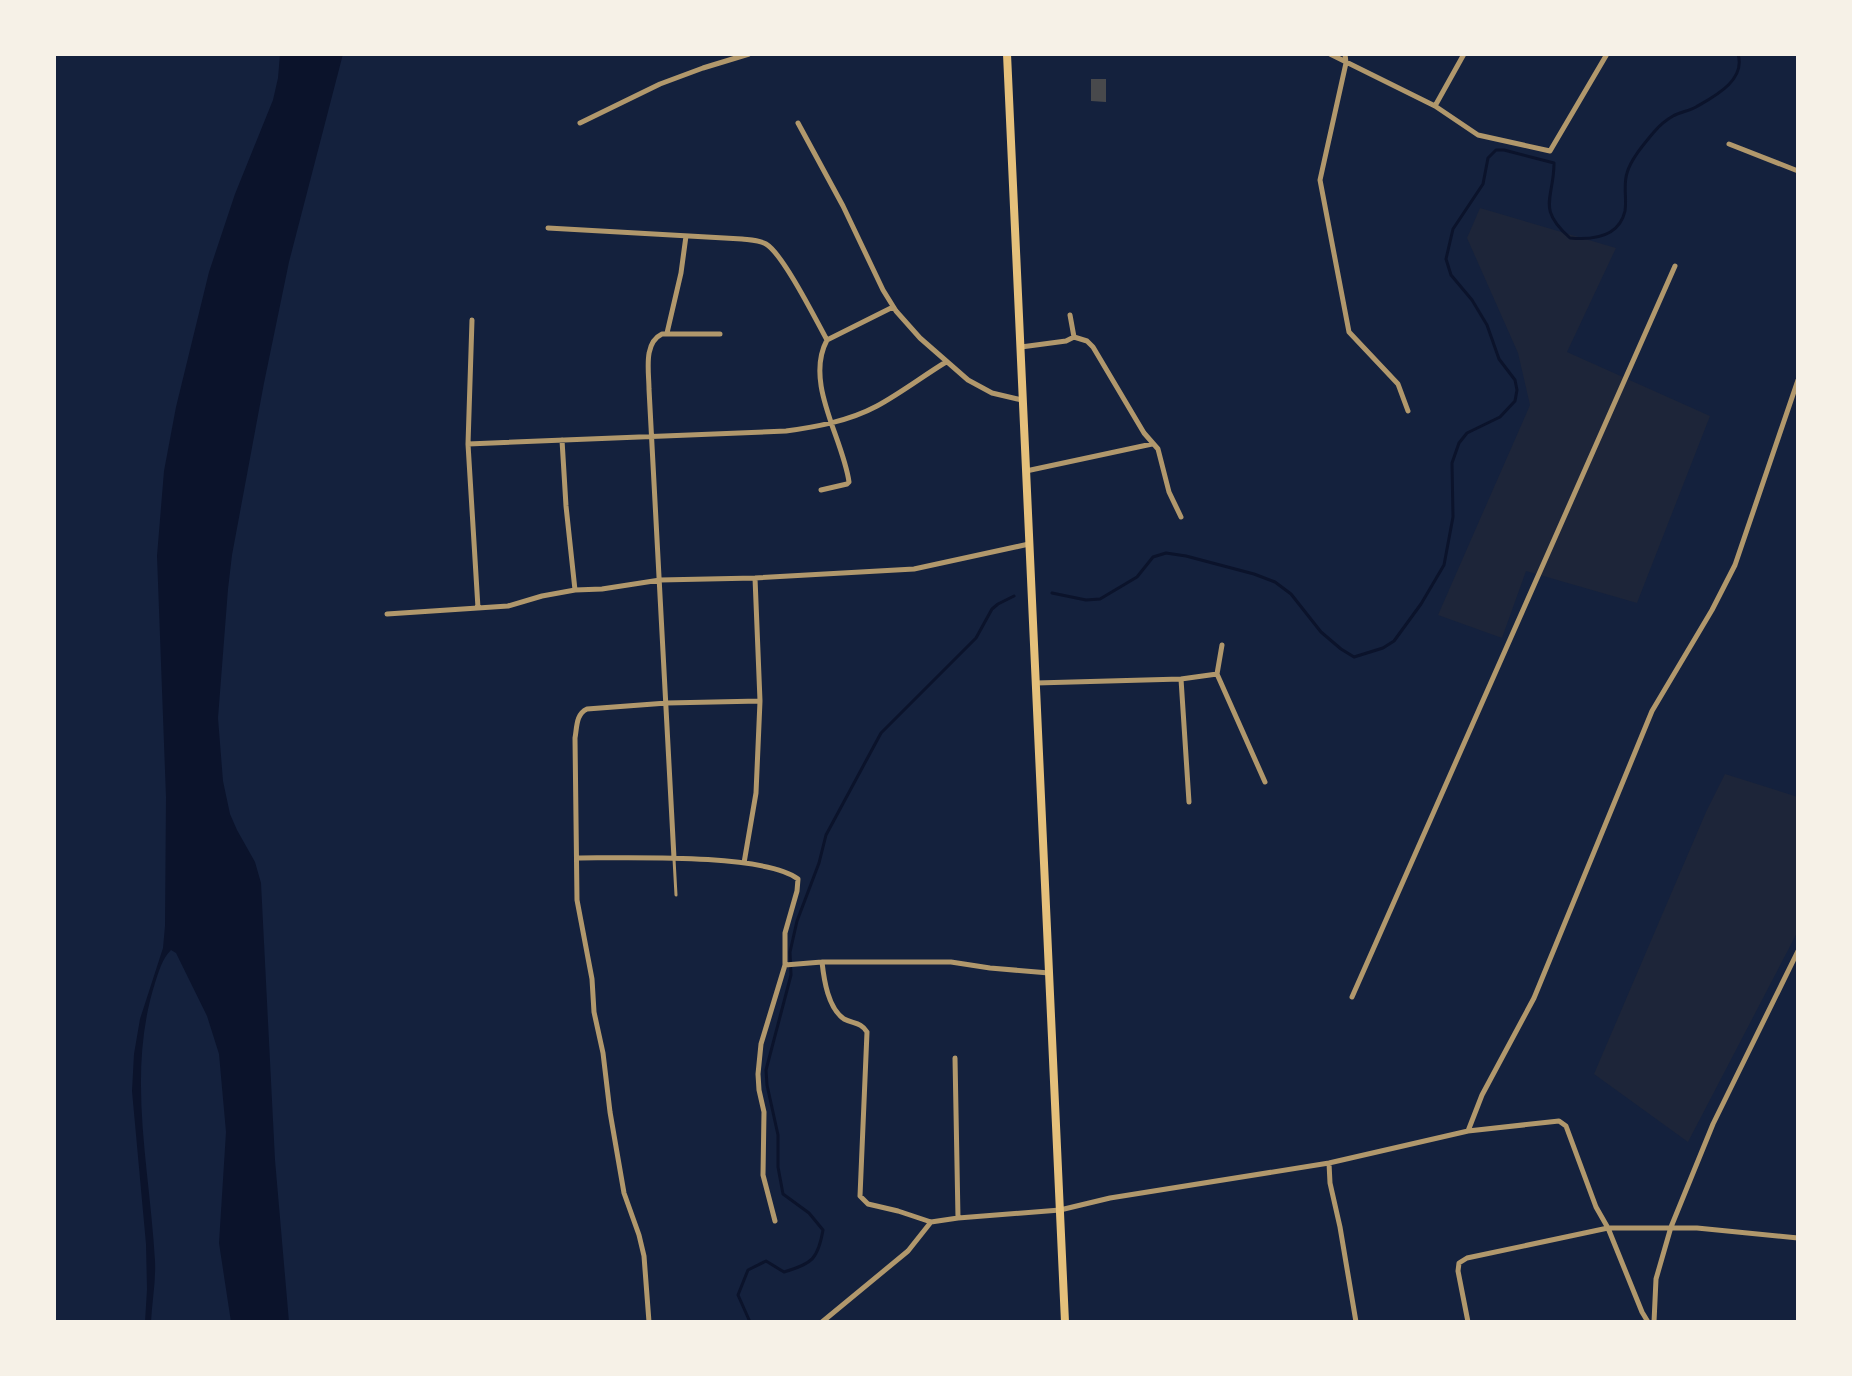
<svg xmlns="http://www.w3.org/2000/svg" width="1852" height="1376" font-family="'Open Sans',sans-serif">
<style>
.green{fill:#1d2539}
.water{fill:#0b132b}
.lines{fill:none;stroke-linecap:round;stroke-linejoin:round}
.stream{stroke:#0b132b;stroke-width:3}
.building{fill:#48494c}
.service{stroke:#b1986c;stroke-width:3}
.minor{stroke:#b1986c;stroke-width:5}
.primary{stroke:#e5c07b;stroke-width:8}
</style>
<rect width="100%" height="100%" fill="#14213d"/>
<path class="green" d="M1480,208L1616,248L1567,352L1710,416L1637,603L1526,571L1502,638L1438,615L1530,405L1518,353L1467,238Z
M1725,774L1798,797V931L1688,1142L1594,1074L1706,812Z"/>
<path class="water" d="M280,54H343L289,262L264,383L232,555L228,589L218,718L223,781L230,814L237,830L255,862L261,883L275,1160L289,1322H231L219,1243L226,1132L219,1054L207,1016L176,953L171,950C162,959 159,971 155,983C126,1074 150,1168 155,1261C156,1281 152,1302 151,1322H145L147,1289L146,1244L132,1091L134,1054L140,1019L163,948L165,926L166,797L157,556L164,471L176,407L209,272L235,194L273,100L278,78Z"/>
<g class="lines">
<path class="stream" d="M1052,593L1086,600L1100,599L1137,577L1153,557L1166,553L1186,556L1254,574L1275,582L1291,594L1321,632L1341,649L1354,657L1383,648L1394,641L1421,604L1444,565L1453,517L1452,463L1459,443L1467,433L1500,417L1515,401L1517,390L1515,380L1499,359L1487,325L1472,300L1451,275L1446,259L1453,229L1483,184L1488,158L1496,150H1504L1554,163C1554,199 1536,208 1570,238C1592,240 1619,237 1625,211C1627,199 1623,185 1627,173C1631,159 1644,144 1654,132C1659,126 1666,120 1673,116C1680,112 1689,111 1696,107C1715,96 1746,80 1738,54
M750,1322L738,1295L748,1270L766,1261L784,1272C812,1264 818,1259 823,1230L809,1213L783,1194L778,1167V1135L767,1085L766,1070L791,975L790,952L797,921L819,863L826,835L881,733L976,638L992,609L998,604L1014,596"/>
</g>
<path class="building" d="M1091,79H1106V102L1091,101Z"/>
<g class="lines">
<path class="service" d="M674,859L676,895"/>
<path class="minor" d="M1330,54L1435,106L1478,135L1550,151L1607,54
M1345,54L1346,63L1320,180L1349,332L1398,384L1408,411
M1435,106L1464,54
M580,123L660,84L703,68L749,54
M798,123L843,206L883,290L896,311L920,338L968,380L992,393L1022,400
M1729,144L1798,171
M548,228L742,239C750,240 759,240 766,244C783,254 816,320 827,340C804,383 843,438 849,482L847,484L821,490
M1070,315L1074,337L1087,341L1093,347L1144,433L1158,449L1169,492L1181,517
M472,320L468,444L478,608
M667,333L681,273L686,236
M827,340L893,307
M1021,347L1066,341L1074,337
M562,440L566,506L575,590
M468,444L786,431C816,427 849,421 877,406C901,393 923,376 946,362
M1026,471L1152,444
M387,614L508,606L542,596L575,590L602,589L660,580L755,578L914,569L1029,544
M1222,645L1217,674L1265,782
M1181,679L1189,802
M1036,683L1181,679L1217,674
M577,858C623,858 764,853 798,879L797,891L785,933V965L761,1044L758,1074L759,1090L764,1112L763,1175L775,1221
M674,858L649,389C649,372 643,343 662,334H720
M744,863L756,793L760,701L755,578
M822,962C824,980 828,1008 844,1019C853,1024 861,1022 867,1032L860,1196L868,1204L898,1211L931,1222L958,1218L1060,1210L1110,1198L1329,1163L1468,1131L1559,1121L1566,1126L1596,1207L1608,1228H1697L1798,1238
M785,965L822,962H951L990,968L1049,973
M1352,997L1675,266
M955,1058L958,1218
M1468,1131L1482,1095L1534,998L1652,711L1712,610L1735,565L1798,380
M1329,1163L1330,1183L1340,1227L1356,1322
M649,1322L644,1256L639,1235L624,1193L610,1112L603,1053L594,1012L592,979L577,900L575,738C577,727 576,714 587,709L667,703L760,701
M822,1322L908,1251L931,1222
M1468,1322L1458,1271L1459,1263L1467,1258L1608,1228L1642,1312L1648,1322
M1654,1322L1656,1279L1671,1227L1713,1124L1798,951"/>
<path class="primary" d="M1007,54L1065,1322"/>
</g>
<rect width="1852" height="1376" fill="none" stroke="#f6f1e7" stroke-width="112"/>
</svg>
